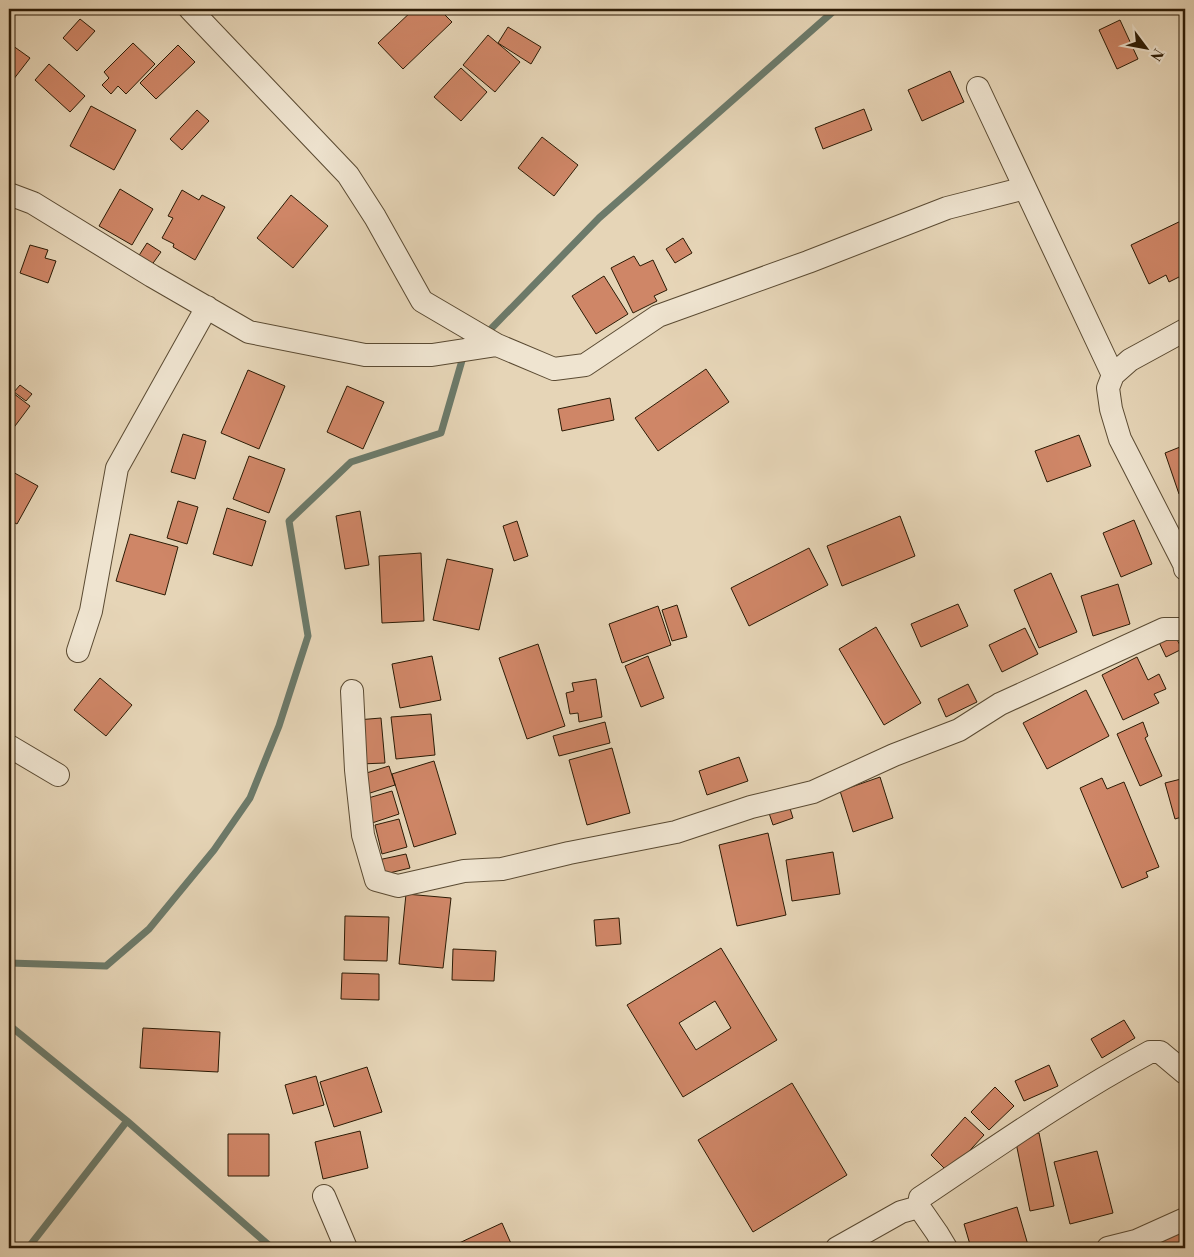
<svg xmlns="http://www.w3.org/2000/svg" width="1194" height="1257" font-family="'Libre Bodoni',serif">
<style>
.lines{fill:none;stroke-linecap:round;stroke-linejoin:round}
.stream{stroke:#6c7a6a;stroke-width:7}
.building{fill:#cf8667;stroke:#2c1b05;fill-rule:evenodd}
.street-casing{stroke:#5a4a32;stroke-width:24}
.street{stroke:#efe4d0;stroke-width:22}
</style>
<rect width="100%" height="100%" fill="#e6d5b7"/>
<filter id="stains"><feTurbulence type="fractalNoise" baseFrequency=".004" numOctaves="4"/><feColorMatrix values="0 0 0 0 .2 0 0 0 0 .09 0 0 0 0 .02 0 0 0 .5 -.17"/></filter>
<radialGradient id="worn" r=".72"><stop offset=".6" stop-color="#630" stop-opacity="0"/><stop offset="1" stop-color="#630" stop-opacity=".3"/></radialGradient>
<g class="lines">
<path class="stream" d="M485,335L599,218L836,9
M9,963L106,966L149,929L214,850L250,798L279,726L308,636L289,521L351,462L441,433L463,357L465,355
M9,1025L127,1121L272,1248
M28,1248L127,1121"/>
</g>
<path class="building" d="M414,9H439L452,22L403,69L378,43Z
M80,19L95,31L77,51L63,38Z
M1120,20L1138,59L1117,69L1099,30Z
M508,27L541,47L531,64L498,43Z
M488,35L520,62L495,92L463,65Z
M9,43L30,58L13,80L9,76Z
M133,43L155,64L126,94L118,86L111,94L102,85L109,78L104,72Z
M178,45L195,62L156,99L140,83Z
M49,64L85,96L70,112L35,80Z
M461,68L487,92L461,121L434,97Z
M950,71L964,102L922,121L908,90Z
M91,106L136,130L114,170L70,146Z
M864,109L872,130L823,149L815,128Z
M197,110L209,121L182,150L170,139Z
M542,137L578,165L554,196L518,168Z
M120,189L153,209L132,245L99,226Z
M182,190L199,200L202,195L225,207L195,260L173,247L174,244L162,238L173,218L168,216Z
M291,195L328,226L293,268L257,238Z
M1185,219V274L1169,282L1166,275L1149,284L1131,245Z
M683,238L692,253L675,263L666,249Z
M147,243L161,252L151,266L138,257Z
M30,245L48,250L45,258L56,261L48,283L20,273Z
M634,256L640,266L653,260L667,290L654,296L657,301L633,313L611,268Z
M604,276L628,314L596,334L572,296Z
M706,369L729,402L658,451L635,418Z
M248,370L285,386L259,449L221,433Z
M20,385L32,394L26,401L14,392Z
M347,386L384,402L363,449L327,432Z
M9,390L30,406L9,434Z
M610,398L614,420L562,431L558,409Z
M183,434L206,441L195,479L171,472Z
M1079,435L1091,466L1047,482L1035,451Z
M1185,445V492L1179,494L1165,453Z
M249,456L285,469L269,513L233,499Z
M11,471L38,486L17,524L9,520V476Z
M178,501L198,507L187,544L167,538Z
M227,508L266,521L252,566L213,554Z
M360,511L369,565L345,569L336,516Z
M900,516L915,556L842,586L827,546Z
M1134,520L1152,564L1121,577L1103,533Z
M517,521L528,556L514,561L503,526Z
M130,534L178,547L165,595L116,581Z
M809,548L828,585L749,626L731,588Z
M421,553L424,621L382,623L379,556Z
M447,559L493,569L479,630L433,620Z
M1051,573L1077,632L1039,648L1014,590Z
M1118,584L1130,624L1093,636L1081,596Z
M958,604L968,626L921,647L911,624Z
M677,605L687,637L672,641L662,610Z
M658,606L671,645L622,663L609,624Z
M876,627L921,703L884,725L839,649Z
M1025,628L1038,654L1002,672L989,645Z
M1172,630L1182,649L1166,657L1157,638Z
M538,644L565,726L527,739L499,658Z
M432,656L441,700L400,708L392,664Z
M648,656L664,698L641,707L625,666Z
M1137,657L1148,680L1159,674L1166,689L1154,694L1159,703L1123,720L1102,675Z
M100,678L132,705L106,736L74,710Z
M596,679L602,717L579,722L578,713L570,714L566,693L574,691L572,683Z
M968,684L977,702L946,717L938,699Z
M1086,690L1109,736L1047,769L1023,723Z
M431,714L435,755L396,759L391,717Z
M381,718L385,763L360,764L357,720Z
M605,722L610,743L559,756L553,736Z
M1143,722L1148,736L1145,738L1162,776L1140,786L1117,734Z
M612,748L630,813L587,825L569,760Z
M739,757L748,781L707,795L699,771Z
M434,761L456,834L414,847L392,774Z
M389,766L395,785L367,794L360,775Z
M880,777L893,818L853,832L840,791Z
M1102,778L1107,789L1124,782L1159,867L1146,872L1148,877L1122,888L1080,788Z
M1185,778V816L1175,819L1165,783Z
M392,791L399,814L372,823L365,799Z
M788,802L793,818L773,825L768,810Z
M399,819L407,847L382,854L375,825Z
M768,833L786,915L737,926L719,845Z
M833,852L840,894L792,901L786,860Z
M406,854L410,868L381,875L378,860Z
M406,894L451,898L443,968L399,964Z
M345,916L389,917L387,961L344,960Z
M619,918L621,944L596,946L594,920Z
M721,948L777,1040L683,1097L627,1005ZM715,1001L731,1028L696,1050L679,1023Z
M453,949L496,951L494,981L452,980Z
M342,973L379,974V1000L341,999Z
M1124,1020L1135,1038L1102,1058L1091,1039Z
M143,1028L220,1032L218,1072L140,1068Z
M1049,1065L1058,1086L1024,1101L1015,1081Z
M367,1067L382,1112L334,1127L320,1082Z
M316,1076L324,1105L293,1114L285,1085Z
M792,1083L847,1175L753,1232L698,1140Z
M995,1087L1014,1106L989,1130L971,1112Z
M965,1117L984,1135L949,1173L931,1155Z
M360,1131L368,1168L323,1179L315,1142Z
M1039,1133L1054,1206L1030,1211L1015,1138Z
M228,1134H269V1176H228Z
M1097,1151L1113,1213L1070,1224L1054,1162Z
M1017,1207L1028,1245L1019,1248H971L964,1224Z
M502,1223L513,1248H459L457,1244Z
M1180,1227L1185,1238V1248H1140Z"/>
<g class="lines">
<defs>
<path id="street" d="M190,9L348,175L375,217L422,301L497,345L554,369L585,365L658,316L808,262L947,208L1025,188
M978,88L1113,375
M9,194L33,203L152,276L249,332L365,355H432L497,345
M1185,330L1130,360L1113,375L1108,388L1111,409L1120,439L1184,564L1185,569
M78,651L91,611L117,468L207,307
M352,691L356,770L363,835L376,880L398,886L464,871L502,869L569,853L676,832L751,807L813,792L894,755L959,730L1000,704L1164,629H1185
M9,746L58,775
M324,1196L346,1248
M837,1248L901,1212L919,1207
M946,1248L937,1233L919,1207L920,1198C996,1147 1070,1095 1150,1052H1160L1185,1073
M1108,1248L1136,1241L1185,1219"/>
</defs>
<use href="#street" class="street-casing"/>
<use href="#street" class="street"/>
</g>
<rect width="1194" height="1257" fill="none" stroke="#e6d5b7" stroke-width="30"/>
<rect x="10" y="10" width="1174" height="1237" fill="none" stroke="#2c1b05" stroke-width="2.5"/>
<rect x="15" y="15" width="1164" height="1227" fill="none" stroke="#2c1b05"/>
<g transform="translate(1146 48) rotate(122)" stroke="#efe4d0" stroke-width="4" paint-order="stroke">
<path d="M0-4L9 19L0 12L-9 19Z" fill="#2c1b05"/>
<text y="-8" font-size="14" font-weight="bold" text-anchor="middle" fill="#2c1b05">N</text>
</g>
<rect width="100%" height="100%" filter="url(#stains)"/>
<rect width="100%" height="100%" fill="url(#worn)"/>
</svg>
